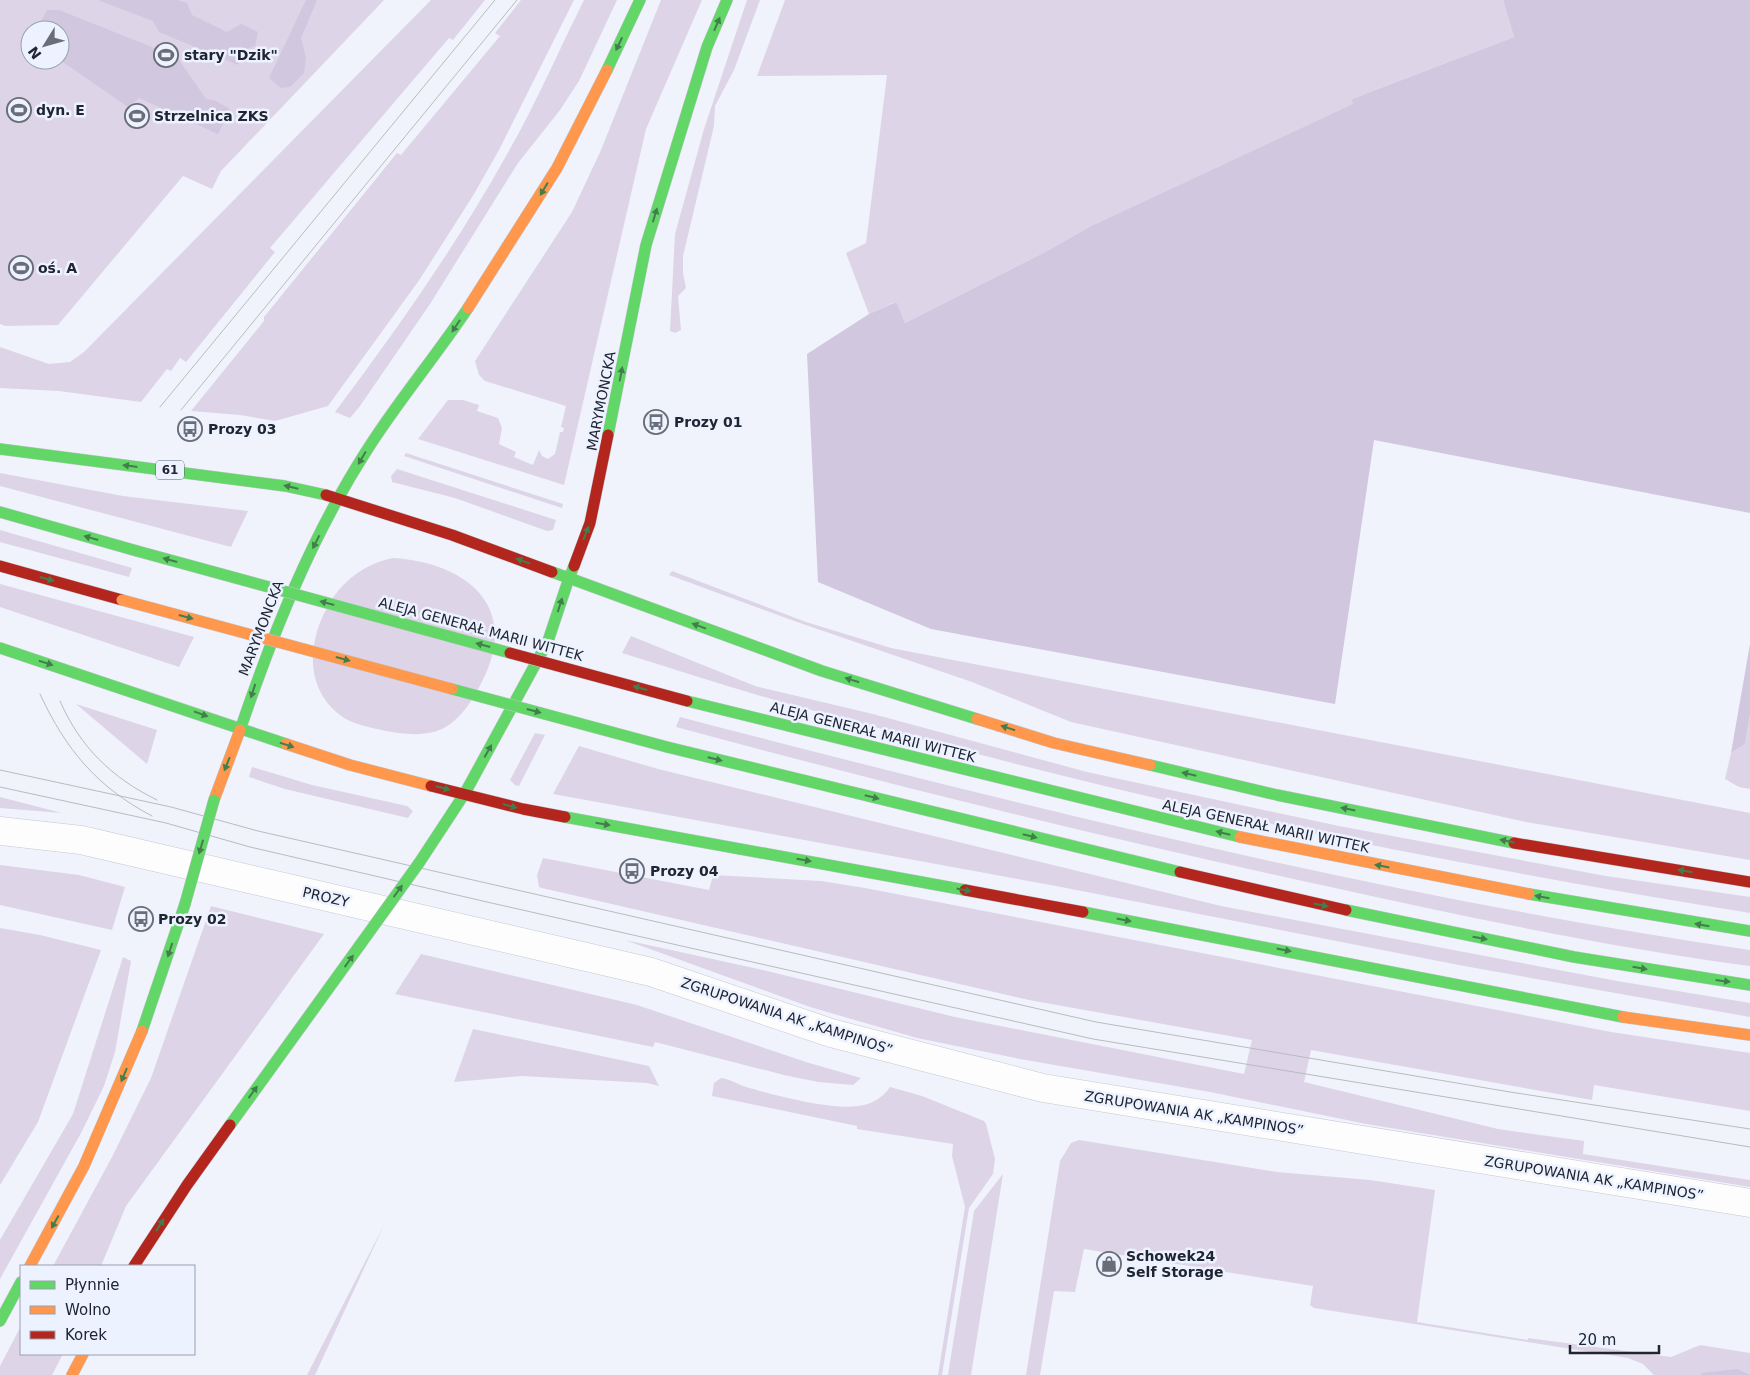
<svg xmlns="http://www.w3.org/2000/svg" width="1750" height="1375" font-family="'DejaVu Sans',sans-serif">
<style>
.green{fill:#ddd4e8;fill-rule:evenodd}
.forest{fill:#d1c7de}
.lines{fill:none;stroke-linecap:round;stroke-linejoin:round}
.street-casing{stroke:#c4c8d1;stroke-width:29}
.fast-casing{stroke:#c4c8d1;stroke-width:12}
.slow-casing{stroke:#c4c8d1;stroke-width:12}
.jam-casing{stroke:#c4c8d1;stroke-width:12}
.street{stroke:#fdfdfe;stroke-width:28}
.fast{stroke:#63d668;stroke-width:11}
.slow{stroke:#ff974d;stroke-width:11}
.jam{stroke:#b3261e;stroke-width:11}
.tram{stroke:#babbbe;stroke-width:1}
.fast-bridge-casing{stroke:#c4c8d1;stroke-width:12;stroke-linecap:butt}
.slow-bridge-casing{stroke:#c4c8d1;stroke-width:12;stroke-linecap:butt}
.jam-bridge-casing{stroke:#c4c8d1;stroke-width:12;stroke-linecap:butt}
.fast-bridge{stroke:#63d668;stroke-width:11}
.slow-bridge{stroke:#ff974d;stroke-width:11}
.jam-bridge{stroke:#b3261e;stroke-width:11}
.oneway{fill:#427e4c}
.labels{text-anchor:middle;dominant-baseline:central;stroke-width:5;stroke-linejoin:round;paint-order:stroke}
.shield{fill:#ecf2ff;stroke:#5d626f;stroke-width:1}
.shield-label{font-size:12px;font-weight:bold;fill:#202531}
.poi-label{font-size:14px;font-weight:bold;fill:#202531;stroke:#ecf2ff;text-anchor:start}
.street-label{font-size:14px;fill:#202531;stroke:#ecf2ff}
</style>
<rect width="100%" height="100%" fill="#f0f3fb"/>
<path class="green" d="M0,0H384L221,171L212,189L183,176L58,325L5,326L0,324ZM30,30H60V60H30Z
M431,0H485L453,40L449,38L270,248L275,252L186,362L180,358L171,371L167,369L141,402L59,391L0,388V347L49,364L70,362L84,352Z
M521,0H574L499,150L474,194L420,279L328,406L275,421L240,415L191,411L264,321V317L397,153L401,155L500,36L495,33Z
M584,0H617L579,81L560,110L518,163L430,304L360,406L350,418L335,412C397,329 456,246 506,156C535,106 558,52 584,0Z
M661,0H702L646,129L564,485L418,439L448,400H463L479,405L477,411L498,418L502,428L499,444L516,452L514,457L533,465L539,450L542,456L548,459L555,454L560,432H563L564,428L561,427L566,406L485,381L479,375L475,361L572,212L601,150Z
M747,0H760L734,70L715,106L714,126L683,256V273L686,288L678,296L681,330L675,333L670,331L675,234L704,129Z
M785,0H1503L1514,37L1352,99L1354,104L1091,226L1047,251L905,323L895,302L869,314L846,253L866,243L887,75L757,76Z
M406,453L563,504L562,508L404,456Z
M397,469L556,520L553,530L547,531L455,498L392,482L391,476Z
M0,473L123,496L248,511L231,547L0,486Z
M0,530L132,568L129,577L0,542Z
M393,558C459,562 518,600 486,673C477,693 463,719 442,729C424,737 405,734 386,731C372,728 351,724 340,715C304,687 308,641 328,606C342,581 364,564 393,558Z
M672,571L806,622L891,648L1750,813V860L1526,822L1071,722L972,682L797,622L669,575Z
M0,584L194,637L179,667L0,607Z
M631,636L755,686L873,714L1087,772L1339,826L1606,876L1750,897V913C1570,884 1390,851 1212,811C1074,780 937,744 800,707C740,691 681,671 622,653Z
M76,704L157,730L147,764Z
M1750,715V789L1739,787L1725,779L1731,753L1745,744Z
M680,717C1034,809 1388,897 1750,950V966C1608,947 1466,917 1326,886C1108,839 891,785 676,727Z
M535,733L545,735L519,786L515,785L510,780Z
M579,746L658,769L1221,906L1617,981L1750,1003V1017L1464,966L1056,886L553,794Z
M252,767L312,785L407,806L413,811L408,818L285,789L249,777Z
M0,797L62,813L0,808Z
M543,858L709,890L713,875L821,881L865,888L1611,1032L1750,1053V1111L1594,1085L1592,1100L1311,1050L1304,1082L1498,1129L1584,1141L1583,1154L1750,1180V1187L1366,1124L1210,1092L1020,1059L917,1038L810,1007L625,940L763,970L955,1017L1244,1074L1252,1040L1029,1000L542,888L539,887L537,875Z
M0,865L79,875L125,887L112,930L0,905Z
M211,906L324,934L126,1206L101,1266H53L112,1157L151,1078Z
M0,928L40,935L101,950L38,1122L0,1185Z
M421,954L637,1005L806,1062L861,1078L853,1085L818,1082L784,1075L655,1042L653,1047L395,994Z
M123,957L131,961L115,1052L104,1086L81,1133L0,1279V1240L73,1114Z
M473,1029L649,1066L659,1086L647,1083L522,1076L454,1082Z
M721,1078C730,1079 737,1084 746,1087C774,1095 830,1110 858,1106C870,1105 883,1098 890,1087L922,1096L984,1121L986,1124L995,1159L993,1174L969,1208L942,1375H938L965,1207L952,1156L953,1144L857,1129V1126L712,1096L714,1083Z
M1079,1140L1277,1172L1370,1180L1435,1190L1417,1322L1528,1340V1338L1671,1357L1700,1345L1750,1353V1375H1654L1643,1364L1628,1358L1314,1308L1310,1305L1313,1286L1084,1249L1075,1292L1054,1291L1040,1375H1026L1060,1161L1071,1143Z
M1003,1174L971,1375H948L974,1211Z
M384,1225L315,1375H307Z
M21,1326V1354H63L52,1375H0V1366Z"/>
<path class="forest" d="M98,0H177L187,3L192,15L227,32L241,24L258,32L255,46L246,49L238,65L159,32L153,21Z
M306,0H317L301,38L306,58L304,73L290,87L281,88L269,78Z
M1503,0H1750V513L1374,440L1335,704L931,629L818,582L807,354L869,314L896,302L905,323L1047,251L1091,226L1353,104L1352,99L1514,37Z
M47,10H59L177,57L206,99L214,100L230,109L218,134L139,98L128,107L60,60V30H37Z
M1750,644V715L1745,744L1731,753Z
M1737,1369L1750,1375H1700L1703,1373Z"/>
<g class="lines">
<defs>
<path id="street" d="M0,831L81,840L651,972L831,1033L1043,1088L1750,1203"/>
<path id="fast" d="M607,70L640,0
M608,435L646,245L707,47L727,0
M0,449L285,486L326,495
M0,512L137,551
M574,566L569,578L822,671L977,719
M0,648L286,744
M687,701L1240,837
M240,730C273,633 311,537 367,450C398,401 436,356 468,308
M667,747L1180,872
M1150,765L1277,795L1514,843
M465,793L548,641L569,578L552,572
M565,817L965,890
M419,863L465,793
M1529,894L1750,931
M1346,910L1574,957L1750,985
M1083,912L1623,1017
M142,1031L185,904
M230,1125L360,945
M0,1321L21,1282"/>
<path id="slow" d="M468,308L557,168L607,70
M977,719L1054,743L1150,765
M286,744L350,765L431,786
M214,800L240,730
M1240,837L1529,894
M1623,1017L1750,1035
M30,1266L84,1166L142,1031
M72,1375L83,1354"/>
<path id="jam" d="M326,495L452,535L552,572
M0,566L122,600
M574,566L590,523L608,435
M431,786L523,809L565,817
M1514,843L1750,882
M1180,872L1346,910
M965,890L1083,912
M134,1266L187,1185L230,1125"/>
</defs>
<use href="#street" class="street-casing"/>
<use href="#fast" class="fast-casing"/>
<use href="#slow" class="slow-casing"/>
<use href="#jam" class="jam-casing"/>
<use href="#street" class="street"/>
<use href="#fast" class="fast"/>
<use href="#slow" class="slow"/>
<use href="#jam" class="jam"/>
<path class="tram" d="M160,407L495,0
M181,410L517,0
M40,694C66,750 97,787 152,816
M60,701C80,747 112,778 157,800
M0,770L171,807L258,831L1096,1022L1510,1092L1750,1129
M0,787L166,823L250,847L487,902L1093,1039L1750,1147"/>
<defs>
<path id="fast-bridge" d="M137,551L510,653
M452,689L667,747
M185,904L214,800
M360,945L419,863"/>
<path id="slow-bridge" d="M122,600L452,689"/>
<path id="jam-bridge" d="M510,653L687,701"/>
</defs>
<use href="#fast-bridge" class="fast-bridge-casing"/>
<use href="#slow-bridge" class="slow-bridge-casing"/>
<use href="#jam-bridge" class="jam-bridge-casing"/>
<use href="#fast-bridge" class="fast-bridge"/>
<use href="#slow-bridge" class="slow-bridge"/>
<use href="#jam-bridge" class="jam-bridge"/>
</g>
<defs><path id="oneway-solid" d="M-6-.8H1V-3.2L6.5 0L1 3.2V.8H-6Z" transform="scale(1.25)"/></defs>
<g class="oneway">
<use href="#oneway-solid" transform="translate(717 24) rotate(-67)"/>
<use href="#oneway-solid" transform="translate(619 44) rotate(115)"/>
<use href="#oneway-solid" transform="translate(544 189) rotate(121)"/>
<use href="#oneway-solid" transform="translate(655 215) rotate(-73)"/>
<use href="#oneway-solid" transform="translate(456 326) rotate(124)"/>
<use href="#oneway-solid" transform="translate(621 374) rotate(-79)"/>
<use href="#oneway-solid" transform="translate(362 458) rotate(121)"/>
<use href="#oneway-solid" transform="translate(130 466) rotate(-173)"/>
<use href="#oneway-solid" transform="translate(291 487) rotate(-167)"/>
<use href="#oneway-solid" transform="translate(586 533) rotate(-69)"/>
<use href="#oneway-solid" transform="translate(91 538) rotate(-164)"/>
<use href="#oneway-solid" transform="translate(316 542) rotate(117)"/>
<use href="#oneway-solid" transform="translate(170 560) rotate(-165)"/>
<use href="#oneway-solid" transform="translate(523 561) rotate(-160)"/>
<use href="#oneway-solid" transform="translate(47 579) rotate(15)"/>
<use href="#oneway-solid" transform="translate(327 603) rotate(-165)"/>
<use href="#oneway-solid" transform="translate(560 605) rotate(-72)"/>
<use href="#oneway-solid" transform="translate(186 617) rotate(15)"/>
<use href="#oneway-solid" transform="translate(699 626) rotate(-160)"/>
<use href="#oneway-solid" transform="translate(483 645) rotate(-165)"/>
<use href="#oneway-solid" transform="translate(343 659) rotate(15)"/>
<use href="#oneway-solid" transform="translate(46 663) rotate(18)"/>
<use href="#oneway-solid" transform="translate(852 680) rotate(-163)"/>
<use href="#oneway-solid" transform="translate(640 688) rotate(-165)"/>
<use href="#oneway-solid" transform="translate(253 691) rotate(108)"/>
<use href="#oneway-solid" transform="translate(534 711) rotate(15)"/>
<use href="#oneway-solid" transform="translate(201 714) rotate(20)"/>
<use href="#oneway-solid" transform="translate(1008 728) rotate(-163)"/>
<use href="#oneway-solid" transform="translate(287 745) rotate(18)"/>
<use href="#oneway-solid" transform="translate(488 751) rotate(-61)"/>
<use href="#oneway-solid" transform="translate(715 759) rotate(14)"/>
<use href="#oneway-solid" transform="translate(227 764) rotate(112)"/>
<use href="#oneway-solid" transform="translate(1189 774) rotate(-167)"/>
<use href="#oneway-solid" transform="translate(443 788) rotate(14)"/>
<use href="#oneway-solid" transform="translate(872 797) rotate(14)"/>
<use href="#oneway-solid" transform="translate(510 806) rotate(15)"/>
<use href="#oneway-solid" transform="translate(1348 809) rotate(-169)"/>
<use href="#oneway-solid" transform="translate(603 824) rotate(10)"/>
<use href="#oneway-solid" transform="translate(1223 833) rotate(-166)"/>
<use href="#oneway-solid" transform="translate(1030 836) rotate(14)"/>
<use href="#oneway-solid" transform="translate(1507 841) rotate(-169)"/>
<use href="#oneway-solid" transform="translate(201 847) rotate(106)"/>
<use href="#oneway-solid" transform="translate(804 860) rotate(10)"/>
<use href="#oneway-solid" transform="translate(1382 866) rotate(-169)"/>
<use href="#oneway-solid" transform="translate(1685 871) rotate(-171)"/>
<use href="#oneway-solid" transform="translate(964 890) rotate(11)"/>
<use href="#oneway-solid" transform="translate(398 891) rotate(-54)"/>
<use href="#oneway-solid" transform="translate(1542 897) rotate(-170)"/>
<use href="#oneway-solid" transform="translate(1321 905) rotate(12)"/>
<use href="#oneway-solid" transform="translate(1124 920) rotate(11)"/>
<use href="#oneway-solid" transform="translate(1702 925) rotate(-170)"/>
<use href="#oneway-solid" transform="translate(1480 938) rotate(10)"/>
<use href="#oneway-solid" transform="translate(170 950) rotate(108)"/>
<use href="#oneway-solid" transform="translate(1284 950) rotate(11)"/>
<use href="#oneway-solid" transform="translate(349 961) rotate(-54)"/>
<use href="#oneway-solid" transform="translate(1640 968) rotate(10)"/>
<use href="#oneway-solid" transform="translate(1723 981) rotate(7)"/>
<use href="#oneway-solid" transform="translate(124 1075) rotate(113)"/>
<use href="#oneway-solid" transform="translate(253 1092) rotate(-54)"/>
<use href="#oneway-solid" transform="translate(55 1222) rotate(119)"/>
<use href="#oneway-solid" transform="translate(160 1225) rotate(-57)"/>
</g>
<defs>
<symbol id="stadium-ring" viewBox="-11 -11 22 22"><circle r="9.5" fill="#ecf2ff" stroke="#696d78" stroke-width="1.5"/><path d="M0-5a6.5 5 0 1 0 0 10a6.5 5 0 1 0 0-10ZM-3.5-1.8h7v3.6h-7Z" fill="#696d78"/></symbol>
<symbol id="bus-ring" viewBox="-11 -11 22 22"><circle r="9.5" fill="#ecf2ff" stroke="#696d78" stroke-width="1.5"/><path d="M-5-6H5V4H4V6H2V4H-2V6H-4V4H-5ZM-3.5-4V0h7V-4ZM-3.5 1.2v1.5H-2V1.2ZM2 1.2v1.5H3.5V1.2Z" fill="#696d78"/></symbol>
<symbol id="shop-ring" viewBox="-11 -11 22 22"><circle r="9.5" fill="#ecf2ff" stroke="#696d78" stroke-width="1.5"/><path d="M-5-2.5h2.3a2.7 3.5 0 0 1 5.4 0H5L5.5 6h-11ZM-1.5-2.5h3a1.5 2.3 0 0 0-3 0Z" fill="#696d78"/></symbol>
</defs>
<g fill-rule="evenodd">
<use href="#stadium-ring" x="152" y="41" width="28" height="28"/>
<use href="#stadium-ring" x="5" y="96" width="28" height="28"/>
<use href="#stadium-ring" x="123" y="102" width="28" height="28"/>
<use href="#stadium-ring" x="7" y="254" width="28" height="28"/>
<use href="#bus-ring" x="642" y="408" width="28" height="28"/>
<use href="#bus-ring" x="176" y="415" width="28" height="28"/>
<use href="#bus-ring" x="618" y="857" width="28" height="28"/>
<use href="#bus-ring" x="127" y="905" width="28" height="28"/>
<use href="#shop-ring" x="1095" y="1250" width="28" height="28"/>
</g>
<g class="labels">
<rect class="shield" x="156" y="460.5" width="28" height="19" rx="4"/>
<g class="shield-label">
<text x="170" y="470">61</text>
</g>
<g class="poi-label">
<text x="184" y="55">stary "Dzik"</text>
<text x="36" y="110">dyn. E</text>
<text x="154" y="116">Strzelnica ZKS</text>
<text x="38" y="268">oś. A</text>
<text x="674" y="422">Prozy 01</text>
<text x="208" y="429">Prozy 03</text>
<text x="650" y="871">Prozy 04</text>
<text x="158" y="919">Prozy 02</text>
<text x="1126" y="1256">Schowek24<tspan x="1126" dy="16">Self Storage</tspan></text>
</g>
<g class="street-label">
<text transform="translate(601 401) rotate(-79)">MARYMONCKA</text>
<text transform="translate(261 628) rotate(-69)">MARYMONCKA</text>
<text transform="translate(481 629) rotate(15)">ALEJA GENERAŁ MARII WITTEK</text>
<text transform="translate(873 732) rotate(14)">ALEJA GENERAŁ MARII WITTEK</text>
<text transform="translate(1266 826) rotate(12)">ALEJA GENERAŁ MARII WITTEK</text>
<text transform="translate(326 897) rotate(13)">PROZY</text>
<text transform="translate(787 1016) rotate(18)">ZGRUPOWANIA AK „KAMPINOS”</text>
<text transform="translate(1194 1113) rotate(9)">ZGRUPOWANIA AK „KAMPINOS”</text>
<text transform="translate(1594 1178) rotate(9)">ZGRUPOWANIA AK „KAMPINOS”</text>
</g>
</g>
<rect x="20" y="1265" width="175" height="90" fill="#ecf2ff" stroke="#9aa0ad"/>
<rect x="30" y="1281" width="25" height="8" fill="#63d668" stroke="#9aa0ad"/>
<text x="65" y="1290" font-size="15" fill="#202531">Płynnie</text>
<rect x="30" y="1306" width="25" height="8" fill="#ff974d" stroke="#9aa0ad"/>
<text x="65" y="1315" font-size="15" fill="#202531">Wolno</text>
<rect x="30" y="1331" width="25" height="8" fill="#b3261e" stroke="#9aa0ad"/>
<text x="65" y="1340" font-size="15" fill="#202531">Korek</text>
<g transform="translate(45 45) rotate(233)"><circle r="24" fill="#ecf2ff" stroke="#9aa0ad"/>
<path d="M0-4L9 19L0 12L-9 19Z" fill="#696d78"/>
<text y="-8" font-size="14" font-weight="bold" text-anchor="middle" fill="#202531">N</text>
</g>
<path d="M1570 1345v8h89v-8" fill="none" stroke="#202531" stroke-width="2.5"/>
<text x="1578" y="1345" font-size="15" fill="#202531" stroke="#ecf2ff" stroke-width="4" paint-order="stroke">20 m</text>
</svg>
